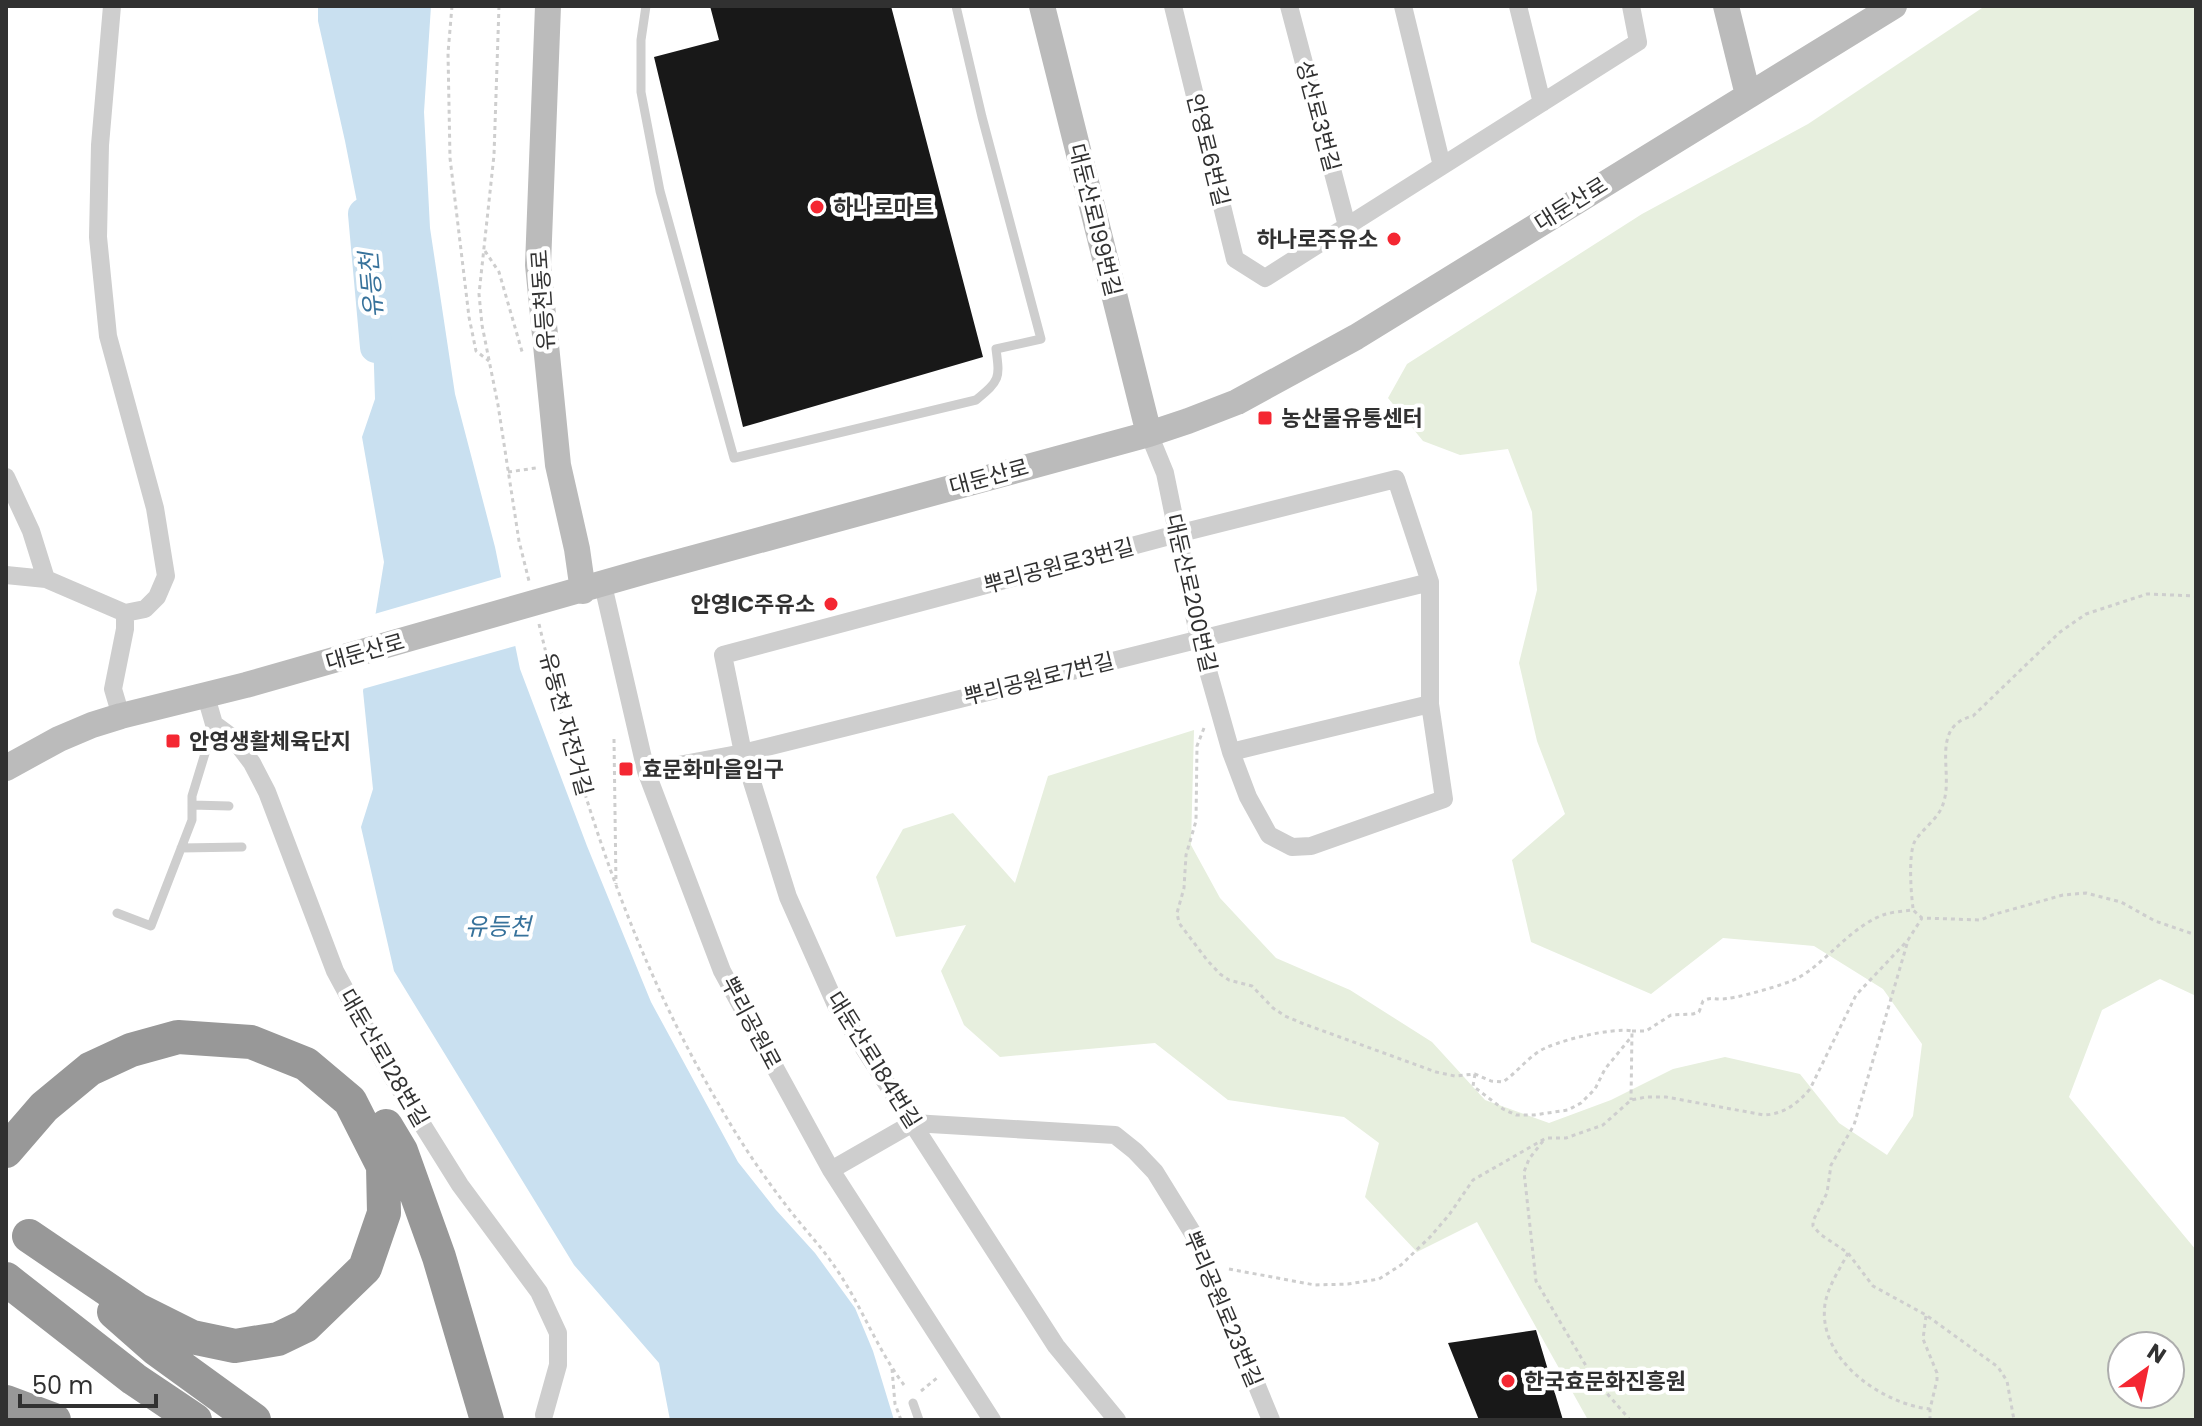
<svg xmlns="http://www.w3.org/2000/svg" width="2202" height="1426" font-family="Poppins,'Noto Sans KR',sans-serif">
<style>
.green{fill:#e7efde;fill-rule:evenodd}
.water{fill:#c9e0f0}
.pier{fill:#fff}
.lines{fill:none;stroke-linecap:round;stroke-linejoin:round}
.river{stroke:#c9e0f0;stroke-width:32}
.building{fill:#181818}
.path{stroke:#cecece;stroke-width:3;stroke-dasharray:4 4;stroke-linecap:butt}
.service{stroke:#cecece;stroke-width:9}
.minor{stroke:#cecece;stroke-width:18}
.secondary{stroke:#bbb;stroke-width:26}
.motorway{stroke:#989898;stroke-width:34}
.poi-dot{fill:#f42732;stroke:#fff;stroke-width:3}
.labels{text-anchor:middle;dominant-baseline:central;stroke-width:8;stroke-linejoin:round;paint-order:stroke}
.street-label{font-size:22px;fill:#313131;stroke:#fff}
.poi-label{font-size:22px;font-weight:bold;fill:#313131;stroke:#fff;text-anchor:start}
.water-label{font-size:24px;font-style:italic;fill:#37729b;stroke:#fff}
</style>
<rect width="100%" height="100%" fill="#fff"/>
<path class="green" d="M1985,6H2196V996L2160,979L2102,1010L2069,1097L2196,1250V1420H1588L1477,1222L1417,1252L1365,1197L1379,1143L1344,1117L1228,1100L1155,1043L1000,1057L964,1025L941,971L966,925L896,937L876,877L903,829L953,813L1015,883L1048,776L1194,730L1191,845L1220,898L1276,958L1350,990L1432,1042L1485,1100L1549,1123L1611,1100L1673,1069L1725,1057L1800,1074L1839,1123L1887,1155L1913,1116L1922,1044L1883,989L1814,946L1723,938L1651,994L1531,942L1512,860L1565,814L1537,741L1519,663L1537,590L1532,512L1508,449L1460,455L1423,441L1388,398L1407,364L1642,214L1808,124ZM2122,1346H2170V1394H2122Z"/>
<path class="water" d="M318,6H431L424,112L430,228L455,394L495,547L520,669L587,846L651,1002L738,1162L776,1210L815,1253L855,1308L873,1351L894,1420H670L659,1363L574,1265L394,971L361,827L373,789L363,691L384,562L362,437L375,399L371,273L345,141L318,21Z"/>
<path class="pier" d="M505,576L519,645L359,690L371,615Z"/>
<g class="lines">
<path class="river" d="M364,214L376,347"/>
</g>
<path class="building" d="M710,6H891L983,357L743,427L654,57L719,40Z
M1536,1330L1563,1420H1479L1448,1343Z"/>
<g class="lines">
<path class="path" d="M452,6L448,53L450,158L469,317L476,351L489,361
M499,6L494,155L479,294L482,325L498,405L519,541L529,581
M485,251L499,272L523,355
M508,472L536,468
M539,624C579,793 632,958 721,1108C742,1145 766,1180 792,1213C807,1232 824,1250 837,1270C862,1307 877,1349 904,1385
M1204,728L1197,746L1196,821L1186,855L1184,888L1177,913L1179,923L1207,960L1220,974L1229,980L1252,986L1273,1008L1285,1016L1304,1024L1436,1072L1455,1076L1475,1074L1491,1081L1503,1082C1516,1073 1525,1061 1538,1052C1554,1041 1613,1027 1632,1031L1631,1100
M614,739L616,884
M1913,908C1911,894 1908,853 1915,841C1924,827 1940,818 1944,801C1953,771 1930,726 1973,716L2060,632L2086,614L2147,594L2196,596
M1907,944L1854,1125L1831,1165L1827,1193L1813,1221V1226L1820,1234L1848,1253L1873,1286L1926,1315L1998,1367L2007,1381L2014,1420
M1632,1031H1646L1671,1015L1693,1014L1699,1012L1703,1001C1711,997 1713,999 1720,999C1733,1000 1787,984 1798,978C1828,961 1849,928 1883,915C1892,912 1903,911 1913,910L1922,918L1981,920L1992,915L2063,895L2086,893L2121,902L2155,921L2196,935
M1475,1074L1473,1086L1503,1109L1516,1115H1534L1568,1110L1581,1103L1595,1089L1605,1069L1632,1036
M1543,1141L1529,1159L1524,1172L1536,1281L1592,1376L1630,1420
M1848,1253C1840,1269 1828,1286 1825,1304C1817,1359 1882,1404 1930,1409
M1229,1269L1315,1285L1348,1284L1379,1279L1401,1265L1430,1237L1449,1215L1473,1180L1546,1138H1566L1603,1125L1631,1100L1646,1097H1666L1764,1115C1784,1114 1797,1104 1810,1089L1856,995L1908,940L1922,918
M1926,1316L1923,1339L1937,1373V1380L1930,1409V1420
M892,1369L895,1404L901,1420
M921,1391L937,1378"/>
<path class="service" d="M646,6L641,40V92L660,191L734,458L976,400C1000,380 1000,379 996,349L1041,339L982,117L956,6
M192,805L229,806
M181,848L242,847
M117,913L151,926L192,820V796L214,724
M913,1403L919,1420"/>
<path class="minor" d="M112,6L100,145L98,237L108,336L155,508L166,576L157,597L145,609L125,613
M1173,6L1235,259L1265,278L1638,42L1631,6
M1289,6L1347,226
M1403,6L1442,166
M1518,6L1542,103
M6,477L31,531L46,579
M6,575L46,579L125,613
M603,585L646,771L722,971L831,1170L992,1420
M205,693L214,724L233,738L252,763L267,792L335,971L390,1073L460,1185L539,1292L558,1333V1365L544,1415
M121,716L113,689L125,629V613
M1231,752L1430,704
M646,771L743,753L1430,582
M831,1170L913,1123L1115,1135L1135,1151L1155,1172L1197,1240L1271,1420
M1117,1420L1056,1346L836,1005L788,897L743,753L723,655L1177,534L1396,479L1430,582V704L1444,799L1311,846L1292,847L1269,835L1248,797L1231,752L1199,639L1165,473L1149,434"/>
<path class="secondary" d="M548,6L538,265L558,465L577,549L583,591
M1042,6L1149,434
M1726,6L1748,95
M6,768L59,739L92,725L121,716L246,685L646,571L1149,434L1188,421L1237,402L1356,337L1894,6"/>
<path class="motorway" d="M386,1126L401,1151L439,1257L487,1420
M6,1151L44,1107L90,1069L131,1050L178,1037L251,1042L306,1064L350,1101L383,1166L384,1213L365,1268L305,1326L278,1339L235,1346L192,1337L138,1310L29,1236
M6,1279L134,1379L195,1420
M114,1312L156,1349L254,1420
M6,1402L54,1420"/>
</g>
<g class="poi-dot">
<circle cx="817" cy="207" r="8"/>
<circle cx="1394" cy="239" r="8"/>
<rect x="1257" y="410" width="16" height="16" rx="4"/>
<circle cx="831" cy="604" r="8"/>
<rect x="165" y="733" width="16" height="16" rx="4"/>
<rect x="618" y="761" width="16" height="16" rx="4"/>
<circle cx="1508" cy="1381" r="8"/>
</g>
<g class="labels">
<g class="street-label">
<text transform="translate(1318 116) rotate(75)">성산로3번길</text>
<text transform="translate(1208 150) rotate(76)">안영로6번길</text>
<text transform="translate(1571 204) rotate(-32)">대둔산로</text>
<text transform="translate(1095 220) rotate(76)">대둔산로199번길</text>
<text transform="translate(543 300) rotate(-94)">유등천동로</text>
<text transform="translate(989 477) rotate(-15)">대둔산로</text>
<text transform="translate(1059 566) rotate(-15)">뿌리공원로3번길</text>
<text transform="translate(1191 593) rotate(77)">대둔산로200번길</text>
<text transform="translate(365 652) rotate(-16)">대둔산로</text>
<text transform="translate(1039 679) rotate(-14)">뿌리공원로7번길</text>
<text transform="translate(566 724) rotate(75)">유동천 자전거길</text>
<text transform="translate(751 1023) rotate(62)">뿌리공원로</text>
<text transform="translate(384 1058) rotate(60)">대둔산로128번길</text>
<text transform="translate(874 1060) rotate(58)">대둔산로184번길</text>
<text transform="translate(1223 1309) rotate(67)">뿌리공원로23번길</text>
</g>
<g class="poi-label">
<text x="833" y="207">하나로마트</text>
<text x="1378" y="239" text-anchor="end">하나로주유소</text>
<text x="1281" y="418">농산물유통센터</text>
<text x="815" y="604" text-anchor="end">안영IC주유소</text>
<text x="189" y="741">안영생활체육단지</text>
<text x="642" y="769">효문화마을입구</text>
<text x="1524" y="1381">한국효문화진흥원</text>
</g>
<g class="water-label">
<text transform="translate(371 285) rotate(-95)">유등천</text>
<text x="498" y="926">유등천</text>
</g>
</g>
<rect width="2202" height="1426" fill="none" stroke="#313131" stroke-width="16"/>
<g transform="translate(2146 1370) rotate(33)"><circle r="38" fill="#ffffff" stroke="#adadad" stroke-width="2"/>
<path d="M0-6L14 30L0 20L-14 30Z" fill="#f42732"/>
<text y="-12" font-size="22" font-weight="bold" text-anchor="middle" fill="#313131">N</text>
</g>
<path d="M20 1394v12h136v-12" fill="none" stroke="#313131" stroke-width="4"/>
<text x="32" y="1394" font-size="24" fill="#313131" stroke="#ffffff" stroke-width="6" paint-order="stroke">50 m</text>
</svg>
